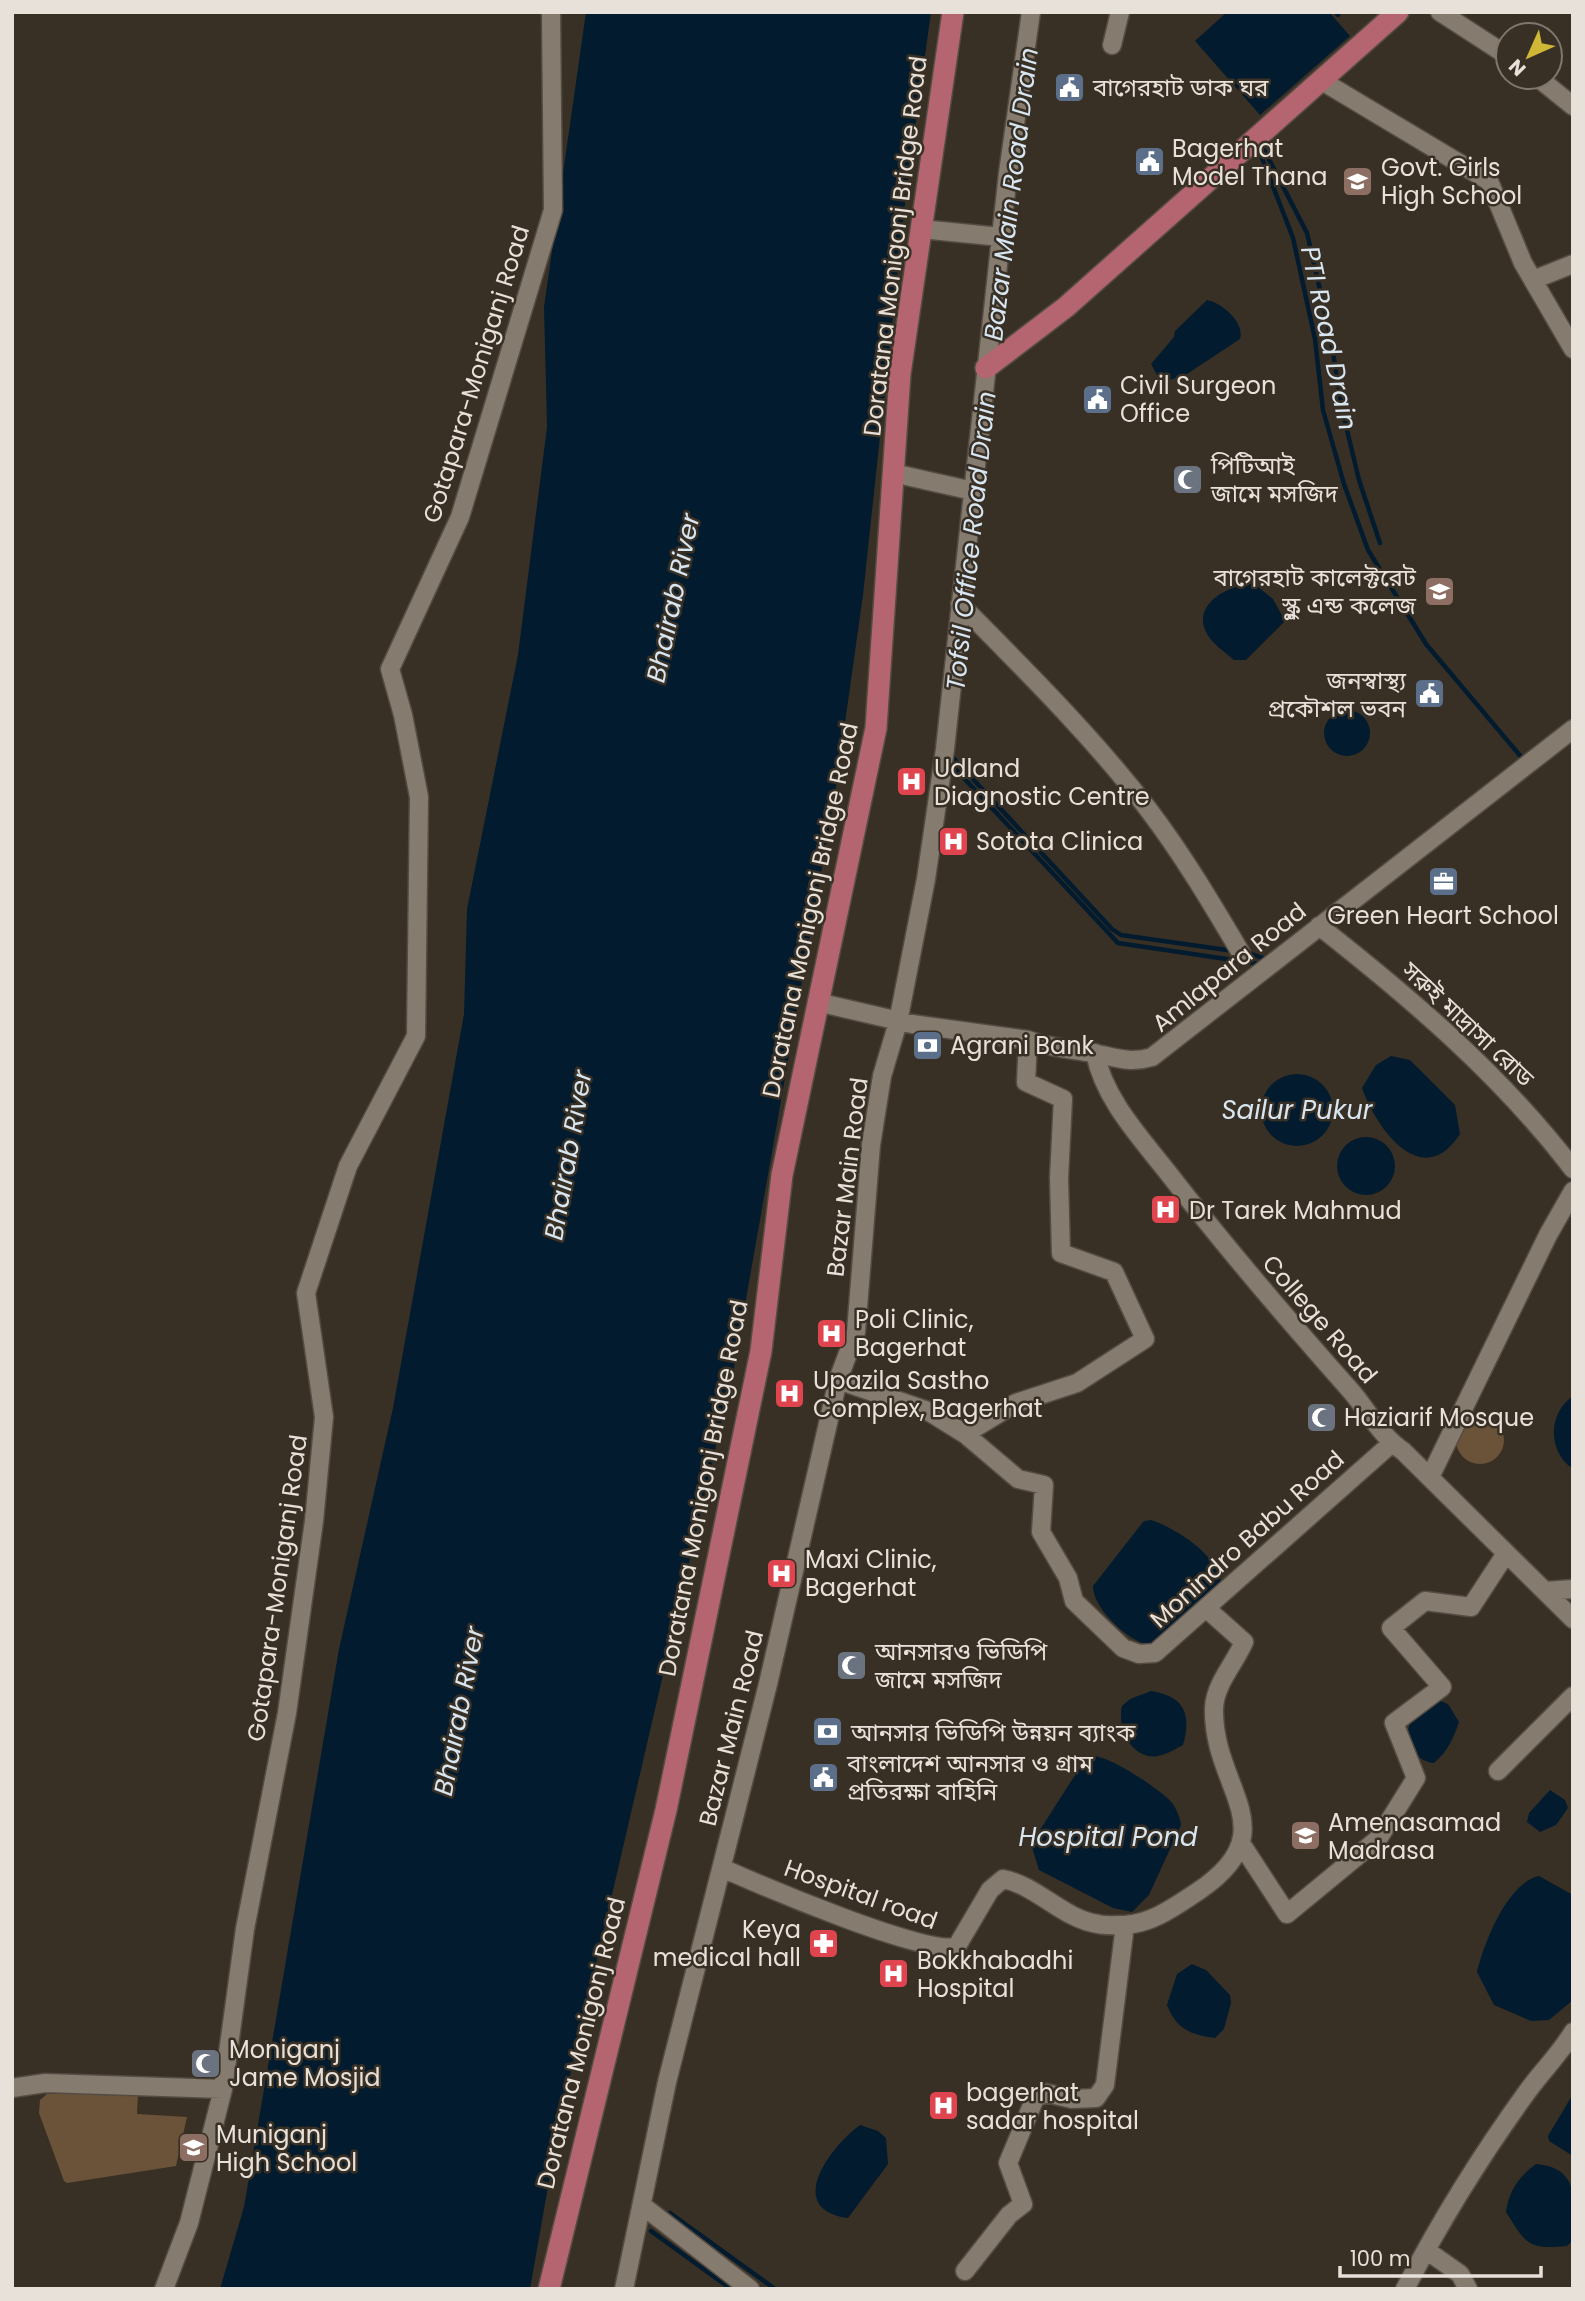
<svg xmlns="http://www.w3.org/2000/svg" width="1585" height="2301" font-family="Poppins,'Noto Sans Bengali',sans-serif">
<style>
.green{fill:#6a5339}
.water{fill:#021b2e}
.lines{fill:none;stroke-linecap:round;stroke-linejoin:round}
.stream{stroke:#021b2e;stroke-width:4.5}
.minor-casing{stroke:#544c43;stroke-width:21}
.major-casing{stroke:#544c43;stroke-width:24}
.minor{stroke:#867b6f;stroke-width:18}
.major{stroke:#b56570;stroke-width:21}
.labels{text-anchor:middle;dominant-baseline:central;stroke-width:5;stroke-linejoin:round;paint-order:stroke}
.poi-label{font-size:24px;fill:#e7e1da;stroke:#393025;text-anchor:start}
.street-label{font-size:24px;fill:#e7e1da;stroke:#393025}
.water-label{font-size:26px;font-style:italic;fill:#d8e6f2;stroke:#393025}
</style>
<rect width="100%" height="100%" fill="#393025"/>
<path class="green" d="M1456 1440a24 24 0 1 1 48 0a24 24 0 1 1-48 0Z
M138,2093L137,2114L187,2117L176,2166L67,2183L64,2181L39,2113L40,2100L47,2094Z"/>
<path class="water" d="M586,12H931L906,194L863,595L835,794L733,1373L560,2119L530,2289H220L244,2207L339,1649L393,1408L464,1014L467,909L518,655L547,427L544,307Z
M1227,12H1329L1350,36L1260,115L1195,41Z
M1207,300C1222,303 1245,322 1240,339L1184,376L1161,382L1151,364L1174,337L1175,331Z
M1253,583L1273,599L1285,621L1246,660H1234C1225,652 1211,643 1206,632C1192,603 1230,585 1253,583Z
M1324 733a23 23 0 1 1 46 0a23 23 0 1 1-46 0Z
M1391,1056L1410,1060L1455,1105L1460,1134C1422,1193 1376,1128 1362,1088L1376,1065Z
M1261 1110a36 36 0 1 1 72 0a36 36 0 1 1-72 0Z
M1337 1166a29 29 0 1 1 58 0a29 29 0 1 1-58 0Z
M1573,1396V1469C1548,1452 1547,1414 1573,1396Z
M1151,1520C1176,1528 1217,1555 1221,1581L1150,1645C1129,1643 1092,1607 1093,1586L1139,1527L1144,1521Z
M1151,1691C1184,1696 1192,1714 1183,1745C1172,1751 1158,1760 1145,1755C1126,1749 1118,1722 1122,1706L1130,1699Z
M1438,1700L1448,1704L1459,1722C1453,1739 1448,1751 1434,1763C1412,1761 1400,1735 1414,1716C1419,1709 1430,1705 1438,1700Z
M1093,1756C1110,1756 1162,1790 1173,1804C1177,1811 1180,1817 1181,1825L1149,1895L1132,1912L1113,1908L1039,1870L1031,1844L1084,1761Z
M1550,1790L1565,1800L1568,1808L1556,1825L1540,1832L1527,1822L1529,1813Z
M1539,1876L1573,1895V2000L1549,2020L1531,2021L1494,2005L1477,1972C1484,1943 1507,1883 1539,1876Z
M1192,1964L1206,1970L1230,1995L1231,2003L1224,2029L1215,2038C1191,2035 1176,2029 1167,2005L1177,1974Z
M1573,2094V2156L1549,2141L1548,2136Z
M860,2125L878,2131L886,2138L888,2164L848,2218C783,2209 831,2146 860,2125Z
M1536,2164C1583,2168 1573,2205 1573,2240L1567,2246C1528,2250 1526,2244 1506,2212C1509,2191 1518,2177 1536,2164Z"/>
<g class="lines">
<path class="stream" d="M1336,12L1338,15
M1261,144L1307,233L1330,334L1342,409L1359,480L1380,543
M1257,145L1293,238L1315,339L1323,410L1344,484L1368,550L1426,644L1528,765L1267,965L1118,943L947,760L989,369L1086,294Z
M945,749L1112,929L1121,935L1248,953L1275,962L1162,1051L1139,1060H1120L1096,1052L1045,1046L1028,1039L981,1035L912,1017L898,1025L925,886Z
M670,2213L775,2289
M651,2231L731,2289"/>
<defs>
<path id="minor" d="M1440,12L1508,56
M1112,45L1120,12
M1537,77L1573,106
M1322,81L1489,181L1523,263L1573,349
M921,229L1001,237
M1533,280L1573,264
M893,473L973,491
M960,604C1025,670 1092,736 1148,809C1183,855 1212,904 1241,953
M1319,926C1412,999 1501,1075 1573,1169
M817,1002L912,1024L1028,1040C1050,1048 1071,1049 1093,1053C1114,1057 1129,1064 1152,1057L1573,729
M1095,1053C1104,1099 1140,1137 1169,1174C1227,1249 1288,1320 1351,1391C1368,1411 1381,1436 1403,1451L1573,1619
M838,1380L928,1411L965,1434L1018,1479L1044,1485L1041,1532L1068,1578L1074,1601L1123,1648L1139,1654L1155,1653L1392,1443
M965,1434L1016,1403L1077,1383L1145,1339L1114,1272L1061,1253L1059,1178L1063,1099L1026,1082L1028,1040
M1430,1477L1548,1235L1573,1191
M1545,1591L1573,1589
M1498,1771L1573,1696
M1242,1845L1287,1914L1378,1839L1416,1778L1394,1723L1442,1687L1391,1628L1425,1601L1471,1607L1505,1555
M722,1868C758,1884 930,1958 957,1946L990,1890L1003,1879C1038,1886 1063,1919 1098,1924C1106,1926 1117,1925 1125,1925L1105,2085L1096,2098L1072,2099L1046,2093L1035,2098L1008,2163L1023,2204L1009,2215L965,2271
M1125,1925C1153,1923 1174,1907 1197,1892C1290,1830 1212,1790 1214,1708C1215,1684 1235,1663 1244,1642L1207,1609
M12,2088L45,2083L223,2089
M643,2206L750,2289
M1426,2250L1460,2274L1468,2289
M164,2289L189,2223L223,2089L245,1929L287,1713L314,1521L324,1417L306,1293L348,1166L416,1036L419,797L403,715L390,669L460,517L553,210L551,12
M624,2289L667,2082L768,1684L838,1380L856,1332L871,1145L882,1076L898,1022L926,879L945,749L1008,173L1031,12
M1405,2289C1441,2220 1482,2154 1527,2092C1542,2071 1560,2054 1573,2032"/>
<path id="major" d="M986,368L1066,307L1398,12
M549,2289L666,1810L761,1351L782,1175L876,728L900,374L953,12"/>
</defs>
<use href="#minor" class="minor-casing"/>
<use href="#major" class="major-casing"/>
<use href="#minor" class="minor"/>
<use href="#major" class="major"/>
</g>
<defs>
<symbol id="civic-square" viewBox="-11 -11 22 22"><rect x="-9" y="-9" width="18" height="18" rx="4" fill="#5c6f8a" stroke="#393025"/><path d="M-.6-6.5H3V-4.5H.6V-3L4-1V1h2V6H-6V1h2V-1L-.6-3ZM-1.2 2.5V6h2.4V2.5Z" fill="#fff"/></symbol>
<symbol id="school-square" viewBox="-11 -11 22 22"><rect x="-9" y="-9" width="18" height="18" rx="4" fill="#8d6e63" stroke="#393025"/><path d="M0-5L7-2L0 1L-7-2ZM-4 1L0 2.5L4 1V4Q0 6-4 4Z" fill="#fff"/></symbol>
<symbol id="mosque-square" viewBox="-11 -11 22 22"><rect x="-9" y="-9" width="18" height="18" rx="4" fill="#6b7280" stroke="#393025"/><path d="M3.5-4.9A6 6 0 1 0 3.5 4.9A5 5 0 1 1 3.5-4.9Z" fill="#fff"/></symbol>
<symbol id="hospital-square" viewBox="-11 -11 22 22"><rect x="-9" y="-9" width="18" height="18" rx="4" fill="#e0444e" stroke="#393025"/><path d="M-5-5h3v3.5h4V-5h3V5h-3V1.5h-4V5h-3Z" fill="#fff"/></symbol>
<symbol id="office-square" viewBox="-11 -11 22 22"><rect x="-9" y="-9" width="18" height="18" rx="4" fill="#5c6f8a" stroke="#393025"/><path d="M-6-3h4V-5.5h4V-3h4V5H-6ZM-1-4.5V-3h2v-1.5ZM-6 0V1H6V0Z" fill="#fff"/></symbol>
<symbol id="bank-square" viewBox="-11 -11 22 22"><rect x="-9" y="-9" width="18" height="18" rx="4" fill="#5c6f8a" stroke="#393025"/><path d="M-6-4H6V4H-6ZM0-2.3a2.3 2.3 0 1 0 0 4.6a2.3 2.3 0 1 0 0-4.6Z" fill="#fff"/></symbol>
<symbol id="pharmacy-square" viewBox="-11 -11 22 22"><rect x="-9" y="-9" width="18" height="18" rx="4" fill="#e0444e" stroke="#393025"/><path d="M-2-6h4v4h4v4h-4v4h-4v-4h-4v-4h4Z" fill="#fff"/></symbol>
</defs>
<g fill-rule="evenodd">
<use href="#civic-square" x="1052" y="70" width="35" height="35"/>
<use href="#civic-square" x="1132" y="144" width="35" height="35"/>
<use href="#school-square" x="1340" y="164" width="35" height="35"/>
<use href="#civic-square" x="1080" y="382" width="35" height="35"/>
<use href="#mosque-square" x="1170" y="462" width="35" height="35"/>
<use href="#school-square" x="1422" y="574" width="35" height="35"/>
<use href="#civic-square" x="1412" y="676" width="35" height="35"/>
<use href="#hospital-square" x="894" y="764" width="35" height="35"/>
<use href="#hospital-square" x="936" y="824" width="35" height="35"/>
<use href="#office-square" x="1426" y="864" width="35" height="35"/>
<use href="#bank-square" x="910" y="1028" width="35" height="35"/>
<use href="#hospital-square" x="1148" y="1192" width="35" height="35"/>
<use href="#hospital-square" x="814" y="1316" width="35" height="35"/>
<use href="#hospital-square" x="772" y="1376" width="35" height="35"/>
<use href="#mosque-square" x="1304" y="1400" width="35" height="35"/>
<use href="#hospital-square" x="764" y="1556" width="35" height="35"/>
<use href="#mosque-square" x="834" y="1648" width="35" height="35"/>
<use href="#bank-square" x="810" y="1714" width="35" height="35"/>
<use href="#civic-square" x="806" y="1760" width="35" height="35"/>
<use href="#school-square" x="1288" y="1818" width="35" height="35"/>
<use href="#pharmacy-square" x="806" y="1926" width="35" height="35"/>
<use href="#hospital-square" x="876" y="1956" width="35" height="35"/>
<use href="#mosque-square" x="188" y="2046" width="35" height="35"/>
<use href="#hospital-square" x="926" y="2088" width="35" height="35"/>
<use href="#school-square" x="176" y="2130" width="35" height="35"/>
</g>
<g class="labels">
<g class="poi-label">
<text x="1093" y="87">বাগেরহাট ডাক ঘর</text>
<text x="1172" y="148">Bagerhat<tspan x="1172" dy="28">Model Thana</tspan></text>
<text x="1381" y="167">Govt. Girls<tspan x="1381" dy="28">High School</tspan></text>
<text x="1120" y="385">Civil Surgeon<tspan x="1120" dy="28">Office</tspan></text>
<text x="1211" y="465">পিটিআই<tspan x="1211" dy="28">জামে মসজিদ</tspan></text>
<text x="1416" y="577" text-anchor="end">বাগেরহাট কালেক্টরেট<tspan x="1416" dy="28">স্কুল এন্ড কলেজ</tspan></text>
<text x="1406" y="680" text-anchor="end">জনস্বাস্থ্য<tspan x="1406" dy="28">প্রকৌশল ভবন</tspan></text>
<text x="934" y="768">Udland<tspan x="934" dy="28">Diagnostic Centre</tspan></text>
<text x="976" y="841">Sotota Clinica</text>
<text x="1443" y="915" text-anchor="middle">Green Heart School</text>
<text x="950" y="1045">Agrani Bank</text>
<text x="1189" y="1210">Dr Tarek Mahmud</text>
<text x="855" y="1319">Poli Clinic,<tspan x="855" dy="28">Bagerhat</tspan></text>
<text x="813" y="1380">Upazila Sastho<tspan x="813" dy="28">Complex, Bagerhat</tspan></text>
<text x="1344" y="1417">Haziarif Mosque</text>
<text x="805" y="1559">Maxi Clinic,<tspan x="805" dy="28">Bagerhat</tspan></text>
<text x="875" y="1651">আনসারও ভিডিপি<tspan x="875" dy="28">জামে মসজিদ</tspan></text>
<text x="851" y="1732">আনসার ভিডিপি উন্নয়ন ব্যাংক</text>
<text x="847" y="1763">বাংলাদেশ আনসার ও গ্রাম<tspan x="847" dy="28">প্রতিরক্ষা বাহিনি</tspan></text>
<text x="1328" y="1822">Amenasamad<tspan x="1328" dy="28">Madrasa</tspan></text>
<text x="801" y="1929" text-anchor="end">Keya<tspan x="801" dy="28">medical hall</tspan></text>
<text x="917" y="1960">Bokkhabadhi<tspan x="917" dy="28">Hospital</tspan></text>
<text x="229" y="2049">Moniganj<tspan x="229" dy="28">Jame Mosjid</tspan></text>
<text x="966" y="2092">bagerhat<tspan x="966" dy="28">sadar hospital</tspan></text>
<text x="216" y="2134">Muniganj<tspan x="216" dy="28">High School</tspan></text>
</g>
<g class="street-label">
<text transform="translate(895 246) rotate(-83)">Doratana Monigonj Bridge Road</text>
<text transform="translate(476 374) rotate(-73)">Gotapara-Moniganj Road</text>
<text transform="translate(810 910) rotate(-78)">Doratana Monigonj Bridge Road</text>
<text transform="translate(1229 967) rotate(-39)">Amlapara Road</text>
<text transform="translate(1468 1024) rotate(43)">সরুই মাদ্রাসা রোড</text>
<text transform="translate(847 1177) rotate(-83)">Bazar Main Road</text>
<text transform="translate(1320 1319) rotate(49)">College Road</text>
<text transform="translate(703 1488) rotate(-79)">Doratana Monigonj Bridge Road</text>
<text transform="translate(1247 1539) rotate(-42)">Monindro Babu Road</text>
<text transform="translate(277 1588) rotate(-82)">Gotapara-Moniganj Road</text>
<text transform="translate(731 1728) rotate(-76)">Bazar Main Road</text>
<text transform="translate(861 1894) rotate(20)">Hospital road</text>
<text transform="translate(581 2043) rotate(-76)">Doratana Monigonj Road</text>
</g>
<g class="water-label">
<text transform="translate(1011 194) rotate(-83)">Bazar Main Road Drain</text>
<text transform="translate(1329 338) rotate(78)">PTI Road Drain</text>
<text transform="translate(971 541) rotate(-84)">Tofsil Office Road Drain</text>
<text transform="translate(673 598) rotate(-78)">Bhairab River</text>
<text x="1297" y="1110">Sailur Pukur</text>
<text transform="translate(568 1155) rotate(-80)">Bhairab River</text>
<text transform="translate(459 1711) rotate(-79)">Bhairab River</text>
<text x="1108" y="1837">Hospital Pond</text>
</g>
</g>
<rect width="1585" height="2301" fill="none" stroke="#e7e1da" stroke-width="28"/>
<g transform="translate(1529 56) rotate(225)"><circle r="33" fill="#393025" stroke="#7f776d" stroke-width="2"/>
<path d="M0-5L12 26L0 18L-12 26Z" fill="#d0b736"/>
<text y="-10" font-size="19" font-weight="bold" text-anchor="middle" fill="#e7e1da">N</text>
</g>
<path d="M1340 2266v10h201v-10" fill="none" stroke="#e7e1da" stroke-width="3.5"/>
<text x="1350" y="2266" font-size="21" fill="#e7e1da" stroke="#393025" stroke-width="5" paint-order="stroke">100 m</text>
</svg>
